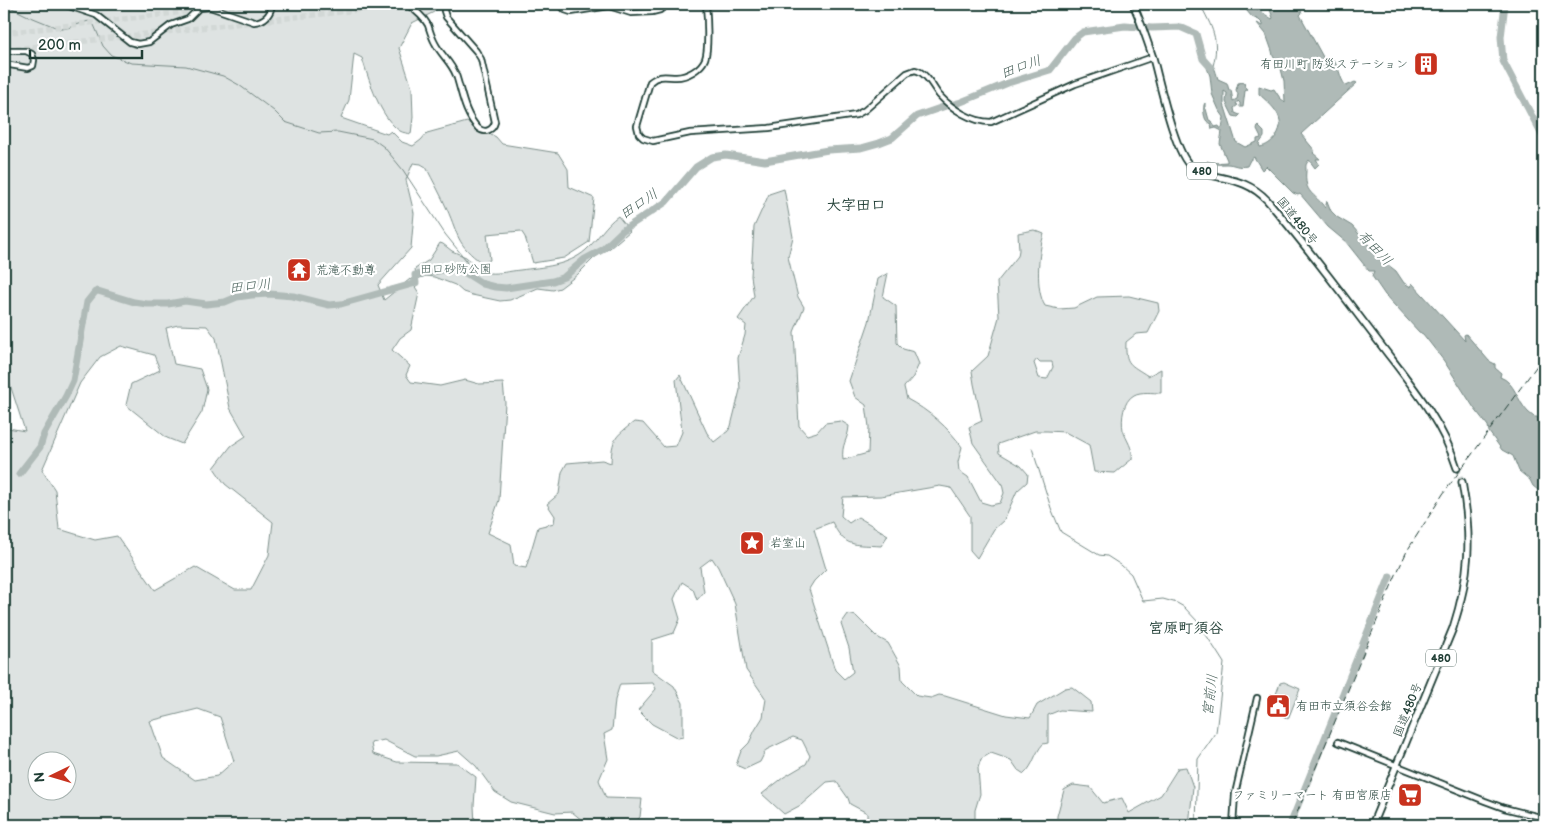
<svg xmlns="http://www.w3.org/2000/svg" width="1548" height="829" font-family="'Balsamiq Sans','Klee One',sans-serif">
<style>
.green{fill:#dee3e2;stroke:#7e908b;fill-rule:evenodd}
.water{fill:#afbab7;stroke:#758883}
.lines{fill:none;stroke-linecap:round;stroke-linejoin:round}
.stream{stroke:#758883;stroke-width:1}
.river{stroke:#afbab7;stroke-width:7}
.highway-tunnel{stroke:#d2d8d6;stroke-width:5.5;stroke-dasharray:5.5 3;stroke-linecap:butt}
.secondary-casing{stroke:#1f3d34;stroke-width:8}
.highway-casing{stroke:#1f3d34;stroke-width:9}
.secondary{stroke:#fff;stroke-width:4.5}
.highway{stroke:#fff;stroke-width:5.5}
.rail{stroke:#1f3d34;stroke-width:1;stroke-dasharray:8 4;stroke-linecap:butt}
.labels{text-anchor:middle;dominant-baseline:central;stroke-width:4.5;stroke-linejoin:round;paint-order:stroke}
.shield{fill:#fff;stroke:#627771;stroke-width:1}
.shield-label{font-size:11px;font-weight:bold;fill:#1f3d34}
.poi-label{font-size:12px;fill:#1f3d34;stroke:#fff;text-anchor:start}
.street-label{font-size:12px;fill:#1f3d34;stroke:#fff}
.park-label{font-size:12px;fill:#455e57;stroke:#fff}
.water-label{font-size:14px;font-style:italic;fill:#4a625b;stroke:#fff}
.quarter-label{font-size:15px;font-weight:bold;fill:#1f3d34;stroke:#fff}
</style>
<rect width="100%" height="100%" fill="#fff"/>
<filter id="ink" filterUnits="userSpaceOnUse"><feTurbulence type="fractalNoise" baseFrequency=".02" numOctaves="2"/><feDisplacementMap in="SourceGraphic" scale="10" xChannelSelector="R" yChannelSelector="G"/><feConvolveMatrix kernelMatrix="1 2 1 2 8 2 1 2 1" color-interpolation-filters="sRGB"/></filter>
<g filter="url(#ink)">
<path class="green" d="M4,4H440L434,12L412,23L399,48L412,88L413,117L411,134C408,133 403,133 400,131C380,118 369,80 362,58L354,54L349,100L341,118L387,134L391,131L402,142L413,146L421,140L427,133L467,122L496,137L502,144L558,153L568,169L569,187L594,198L589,242L564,258L533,263L525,237L521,231L487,234L490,260L482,263C456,244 459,236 447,209C441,195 433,181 426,167L421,164L413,163L406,180L414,213L411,248L378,285L384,300L410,279L419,293L411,330L400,338L392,350L410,366L406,375L411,382L440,386L465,380L479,384L503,383L505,403L499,500L488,533L511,544L514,566L526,568L538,527L554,523L555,516L547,504L559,494L562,472L567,463L602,460L611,463C612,438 615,437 634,422L643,423L664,447L676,446L682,432L676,380L680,375L707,433L714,442L728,431L731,426L740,390L738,358L745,335L746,325L738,319L754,296L751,276L754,227L769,194L784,189L793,237L788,257L798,297L804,307L794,332L799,426L807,435L817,432L825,423L841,421L849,426C848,441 841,443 843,460L868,453L869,427L866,405L855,397L849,381L869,322L878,279L888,273L883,297L896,306L897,343L903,349L914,352L919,364L913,377L904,387L907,399C928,410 949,428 962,447L958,462L959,471L968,477L981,502L991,505L1000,503L1004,493L1002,484L973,443L969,427L982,421L974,384L972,371L988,356L999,317L997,282L1018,256L1019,250L1018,233L1034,230L1044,234C1038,253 1035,290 1045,306L1059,309L1074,308L1097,297L1129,296L1158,303L1159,311L1148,333L1136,334L1126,342C1125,365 1130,364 1148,376L1161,369V393C1153,393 1141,391 1134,395C1123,401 1121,419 1123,430C1126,440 1134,449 1132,459L1115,473L1094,472L1089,445L1065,432L1047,431H1035L998,444L999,453L1021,466L1028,474L1027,482L1017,491L1004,520L994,529L977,558L970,550V516L951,488L940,486L881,496L843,497L841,516L849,523L858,517L888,535L881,546C855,544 845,549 832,522L814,529L826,569L814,581L809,589L835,670L844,679L853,672L849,648L841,624L848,614L856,616L877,637L888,643L901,666L902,681L917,696L931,698L939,695L945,696L1006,715L1030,718L1037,705L1065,688L1072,687L1091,702L1092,712L1060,710L1048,715V743L1043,744C1034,754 1034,765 1024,774L1018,770L1011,760L991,753L981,759L978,768L980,794L975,810V825H867V813L850,804L848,798L836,781L827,782L801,805L784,814L762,794L784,777L806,764L810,756L802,740L793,737L766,750L760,762L745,769L736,765L741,751L749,743L755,730L763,717L766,699L746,670L735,604L718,567L712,558L700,567L704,592L697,600L693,589L682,582L674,599L680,619L674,633L652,640V670L674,686L683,703V737L678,738L652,724L638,710L656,689L653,683L620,684L615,700L612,730L604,734L608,759L599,780L606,798L642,799L640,817L632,825H588L572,812L555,813L511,802L495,792L476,766L459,751L436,756H415L384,740L371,743L373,754L397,762L457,763L476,777L474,806L475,825H4V425L8,428L25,431L4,366ZM178,325L207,326L216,338L230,408L246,436L231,446L214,468L225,484L273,522L269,555L251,590H235L195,567L155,590L117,536L95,540L59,529L55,490L42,470L80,383L100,357L121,346L154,355L160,370L131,384L126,405L167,438L182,444L202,412L207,389L200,369L174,364L166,328ZM1037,359L1040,362H1052L1053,367L1047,379L1039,378L1034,363ZM198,709L220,717L234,761L217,776L195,780L163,758L150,721ZM38,762H68V792H38Z
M618,216L630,231L610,248L594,258L577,275L560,288L553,290L538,288L510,300L500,301L472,295L463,292L455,285L434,277L426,276L417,279L415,269L429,260L440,243L443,244L452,251L466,257L481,270L489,273C499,274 510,271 520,270C543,267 568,266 586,250C598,239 605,225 618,216Z
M1284,682L1300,689L1288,719L1280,714L1285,702L1275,697L1280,683Z
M1186,767L1193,787L1189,825H1057V816L1064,790L1073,785L1090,787L1103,803L1122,798L1129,813L1161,795L1178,768Z"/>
<path class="water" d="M1241,4L1250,6V4H1253L1257,9L1272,19L1273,18L1268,4H1298L1302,13L1300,15L1329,68H1332L1331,59C1341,66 1338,77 1346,86L1355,82L1357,83L1301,134L1315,151L1313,153L1320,159H1316L1319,164L1315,168L1309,160C1305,165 1306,166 1306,171C1304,194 1314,192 1325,208L1327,201L1331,211L1337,217L1352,226L1383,261L1396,271L1404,283L1411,287L1412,283L1465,341L1464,335L1466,334L1489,361L1495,364V368L1501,373L1500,377C1515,382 1517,401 1528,412C1530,414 1532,415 1534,417H1537L1544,426V490H1538L1533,486L1530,480L1519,471L1513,456L1502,450L1489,432L1488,426L1474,408L1444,361L1423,334L1419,332L1385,295L1372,276L1374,271H1369L1346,242L1328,227L1300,194L1298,195L1293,193L1266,166L1262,170L1254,157L1250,160L1247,166C1237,168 1235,164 1226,164C1220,164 1215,165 1208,163L1207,161L1212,163L1227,162V160L1220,144L1222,131L1216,128L1212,129L1211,124C1204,122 1203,112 1204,105L1205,103V109H1206L1209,120L1211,121L1215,127L1219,126L1220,128H1222L1224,117L1219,110L1212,94L1210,76L1205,62C1215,63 1215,70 1218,79L1227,83L1229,90H1231L1233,101L1237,99L1238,94L1236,90L1238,83L1244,82L1245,87L1248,89L1245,91L1243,107H1240V103L1238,101L1236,104L1238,105L1234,108L1235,113L1240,115L1238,117L1233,116L1226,102L1227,93L1224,91V104L1236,142L1245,147L1257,142V139L1261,138L1257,130L1258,126L1264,132V137L1259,144L1260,147C1266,146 1272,142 1276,136C1288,118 1272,106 1259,94V86L1271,90L1274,89L1280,98L1285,102L1284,81L1281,69L1273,56L1272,51L1266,34L1257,23L1263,26V24L1259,20L1252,17Z"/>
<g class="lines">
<path class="stream" d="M4,4L26,15L60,29C70,29 79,23 89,21L94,25L103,46L111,55L131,63L186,66L223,76L239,85L274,111L285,122L319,133L338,132L373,139L384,147L403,170L445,234L466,260L467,274
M1200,4C1212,27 1220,40 1213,66
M1032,448L1051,508L1061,532L1099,555L1107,556L1121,565L1131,574L1143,601L1163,599L1177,603L1184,607L1198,622L1224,663L1216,733L1198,759L1196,825"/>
<path class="river" d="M1505,4L1501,37L1503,61L1544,139
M19,474L40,447L44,434L66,396L73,381L87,302L95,292L98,291L134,302L147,304H168L185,301L206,304L225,302L237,297L252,295L269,294L293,296L329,305L341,304L416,283L415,275L454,268L464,272L483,284L495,287L506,288L553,281L564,277L585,259L602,250L623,230L666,202L696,167L712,157L726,155L765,161L828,150L861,148L879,143L892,138L917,116L943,107L961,102L1008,83L1050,70L1075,38L1083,32L1125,26L1152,28L1180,27L1196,34L1203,59L1211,68
M1290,825L1390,576"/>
<path class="highway-tunnel" d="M212,8L251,4
M4,33L200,10
M15,49L410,4
M1457,468L1462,482"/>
<defs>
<path id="secondary" d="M63,4L96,15L130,42L138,44L149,42L171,25L188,19L199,8L210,7L254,22C265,21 271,14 272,4
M407,4C415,10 423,16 428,25C430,31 432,38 435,43C441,55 451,62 456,75C462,93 464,113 478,128C485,134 493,130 495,122L481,59L476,51L446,17L444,11L445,4
M560,4L565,10L571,12L609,6L631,13L652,12L660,10L668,4
M706,4C707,15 709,49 705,59C701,69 687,77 676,77C666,77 659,74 650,82L637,126L639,134L643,138L653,141L690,133L769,128L856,115L865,110L907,73L915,70C926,72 933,87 939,95C952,109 972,122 991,122L1075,84L1153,57
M4,51H26L32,54L34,60L33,66L28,68L4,64
M1338,742L1485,801L1504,808L1544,818
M1233,825L1235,794L1257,698"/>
<path id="highway" d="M1133,4C1141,22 1147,40 1153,58C1159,79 1175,155 1191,166C1216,183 1241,173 1267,200C1306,245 1342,294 1378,341C1408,381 1442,420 1457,468
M1372,825L1453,628C1470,575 1472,537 1462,482"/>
</defs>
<use href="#secondary" class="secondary-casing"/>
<use href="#highway" class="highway-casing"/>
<use href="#secondary" class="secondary"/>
<use href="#highway" class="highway"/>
<path class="rail" d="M1292,825L1395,577L1407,551L1443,494L1544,356"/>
</g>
</g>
<defs>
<symbol id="building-square" viewBox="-11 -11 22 22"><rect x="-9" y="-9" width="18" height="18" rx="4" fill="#c8321e" stroke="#fff"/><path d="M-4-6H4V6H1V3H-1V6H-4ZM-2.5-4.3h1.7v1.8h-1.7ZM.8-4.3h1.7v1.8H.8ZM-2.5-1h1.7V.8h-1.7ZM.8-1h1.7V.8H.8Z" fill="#fff"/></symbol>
<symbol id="temple-square" viewBox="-11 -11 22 22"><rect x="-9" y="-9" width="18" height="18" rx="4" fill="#c8321e" stroke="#fff"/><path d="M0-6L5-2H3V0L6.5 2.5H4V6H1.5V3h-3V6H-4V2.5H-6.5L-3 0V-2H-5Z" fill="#fff"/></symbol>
<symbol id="sight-square" viewBox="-11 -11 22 22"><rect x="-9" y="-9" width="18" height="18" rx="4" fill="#c8321e" stroke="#fff"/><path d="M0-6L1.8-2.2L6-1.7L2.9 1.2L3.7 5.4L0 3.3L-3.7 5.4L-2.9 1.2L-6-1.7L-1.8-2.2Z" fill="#fff"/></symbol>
<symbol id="civic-square" viewBox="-11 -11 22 22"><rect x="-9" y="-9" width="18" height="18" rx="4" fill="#c8321e" stroke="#fff"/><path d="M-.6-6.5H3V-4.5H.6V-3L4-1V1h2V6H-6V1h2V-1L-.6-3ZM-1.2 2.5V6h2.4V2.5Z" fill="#fff"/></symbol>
<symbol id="supermarket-square" viewBox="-11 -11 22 22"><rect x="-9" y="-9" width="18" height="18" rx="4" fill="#c8321e" stroke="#fff"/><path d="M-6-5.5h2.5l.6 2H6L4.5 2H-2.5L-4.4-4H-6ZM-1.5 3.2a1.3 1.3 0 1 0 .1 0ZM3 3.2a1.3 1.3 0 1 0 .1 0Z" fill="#fff"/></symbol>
</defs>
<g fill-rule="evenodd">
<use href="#building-square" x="1412" y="50" width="28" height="28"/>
<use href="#temple-square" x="285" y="256" width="28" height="28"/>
<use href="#sight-square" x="738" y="529" width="28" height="28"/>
<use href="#civic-square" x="1264" y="692" width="28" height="28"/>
<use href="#supermarket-square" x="1396" y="781" width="28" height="28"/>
</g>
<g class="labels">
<g class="shield">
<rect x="1187" y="162.5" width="30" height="17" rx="4"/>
<rect x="1426" y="649.5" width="30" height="17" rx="4"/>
</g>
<g class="shield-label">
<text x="1202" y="171">480</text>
<text x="1441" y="658">480</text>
</g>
<g class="poi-label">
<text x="1408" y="64" text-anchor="end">有田川町 防災ステーション</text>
<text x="316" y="270">荒滝不動尊</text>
<text x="770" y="543">岩室山</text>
<text x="1296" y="706">有田市立須谷会館</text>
<text x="1392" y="795" text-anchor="end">ファミリーマート 有田宮原店</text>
</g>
<g class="street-label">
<text transform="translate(1297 221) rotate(51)">国道480号</text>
<text transform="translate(1408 710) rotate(-68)">国道480号</text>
</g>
<g class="park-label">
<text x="456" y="269">田口砂防公園</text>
</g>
<g class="water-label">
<text transform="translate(1021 67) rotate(-20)">田口川</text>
<text transform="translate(639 204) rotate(-34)">田口川</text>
<text transform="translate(1375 248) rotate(46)">有田川</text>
<text transform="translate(250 286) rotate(-6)">田口川</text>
<text transform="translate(1210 695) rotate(-83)">宮前川</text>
</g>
<g class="quarter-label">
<text x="856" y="205">大字田口</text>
<text x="1186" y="628">宮原町須谷</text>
</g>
</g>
<rect width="1548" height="829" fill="none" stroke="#fff" stroke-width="20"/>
<rect x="10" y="10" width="1528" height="809" fill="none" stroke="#1f3d34" stroke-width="2" filter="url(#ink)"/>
<g transform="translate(52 776) rotate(265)"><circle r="24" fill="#ffffff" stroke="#a5b1ae"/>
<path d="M0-4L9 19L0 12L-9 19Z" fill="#c8321e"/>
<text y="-8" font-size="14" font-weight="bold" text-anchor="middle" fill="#1f3d34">N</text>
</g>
<path d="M30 50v8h112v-8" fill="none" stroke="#1f3d34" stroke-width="2.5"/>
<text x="38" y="50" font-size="15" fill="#1f3d34" stroke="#ffffff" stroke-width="4" paint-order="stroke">200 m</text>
</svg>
